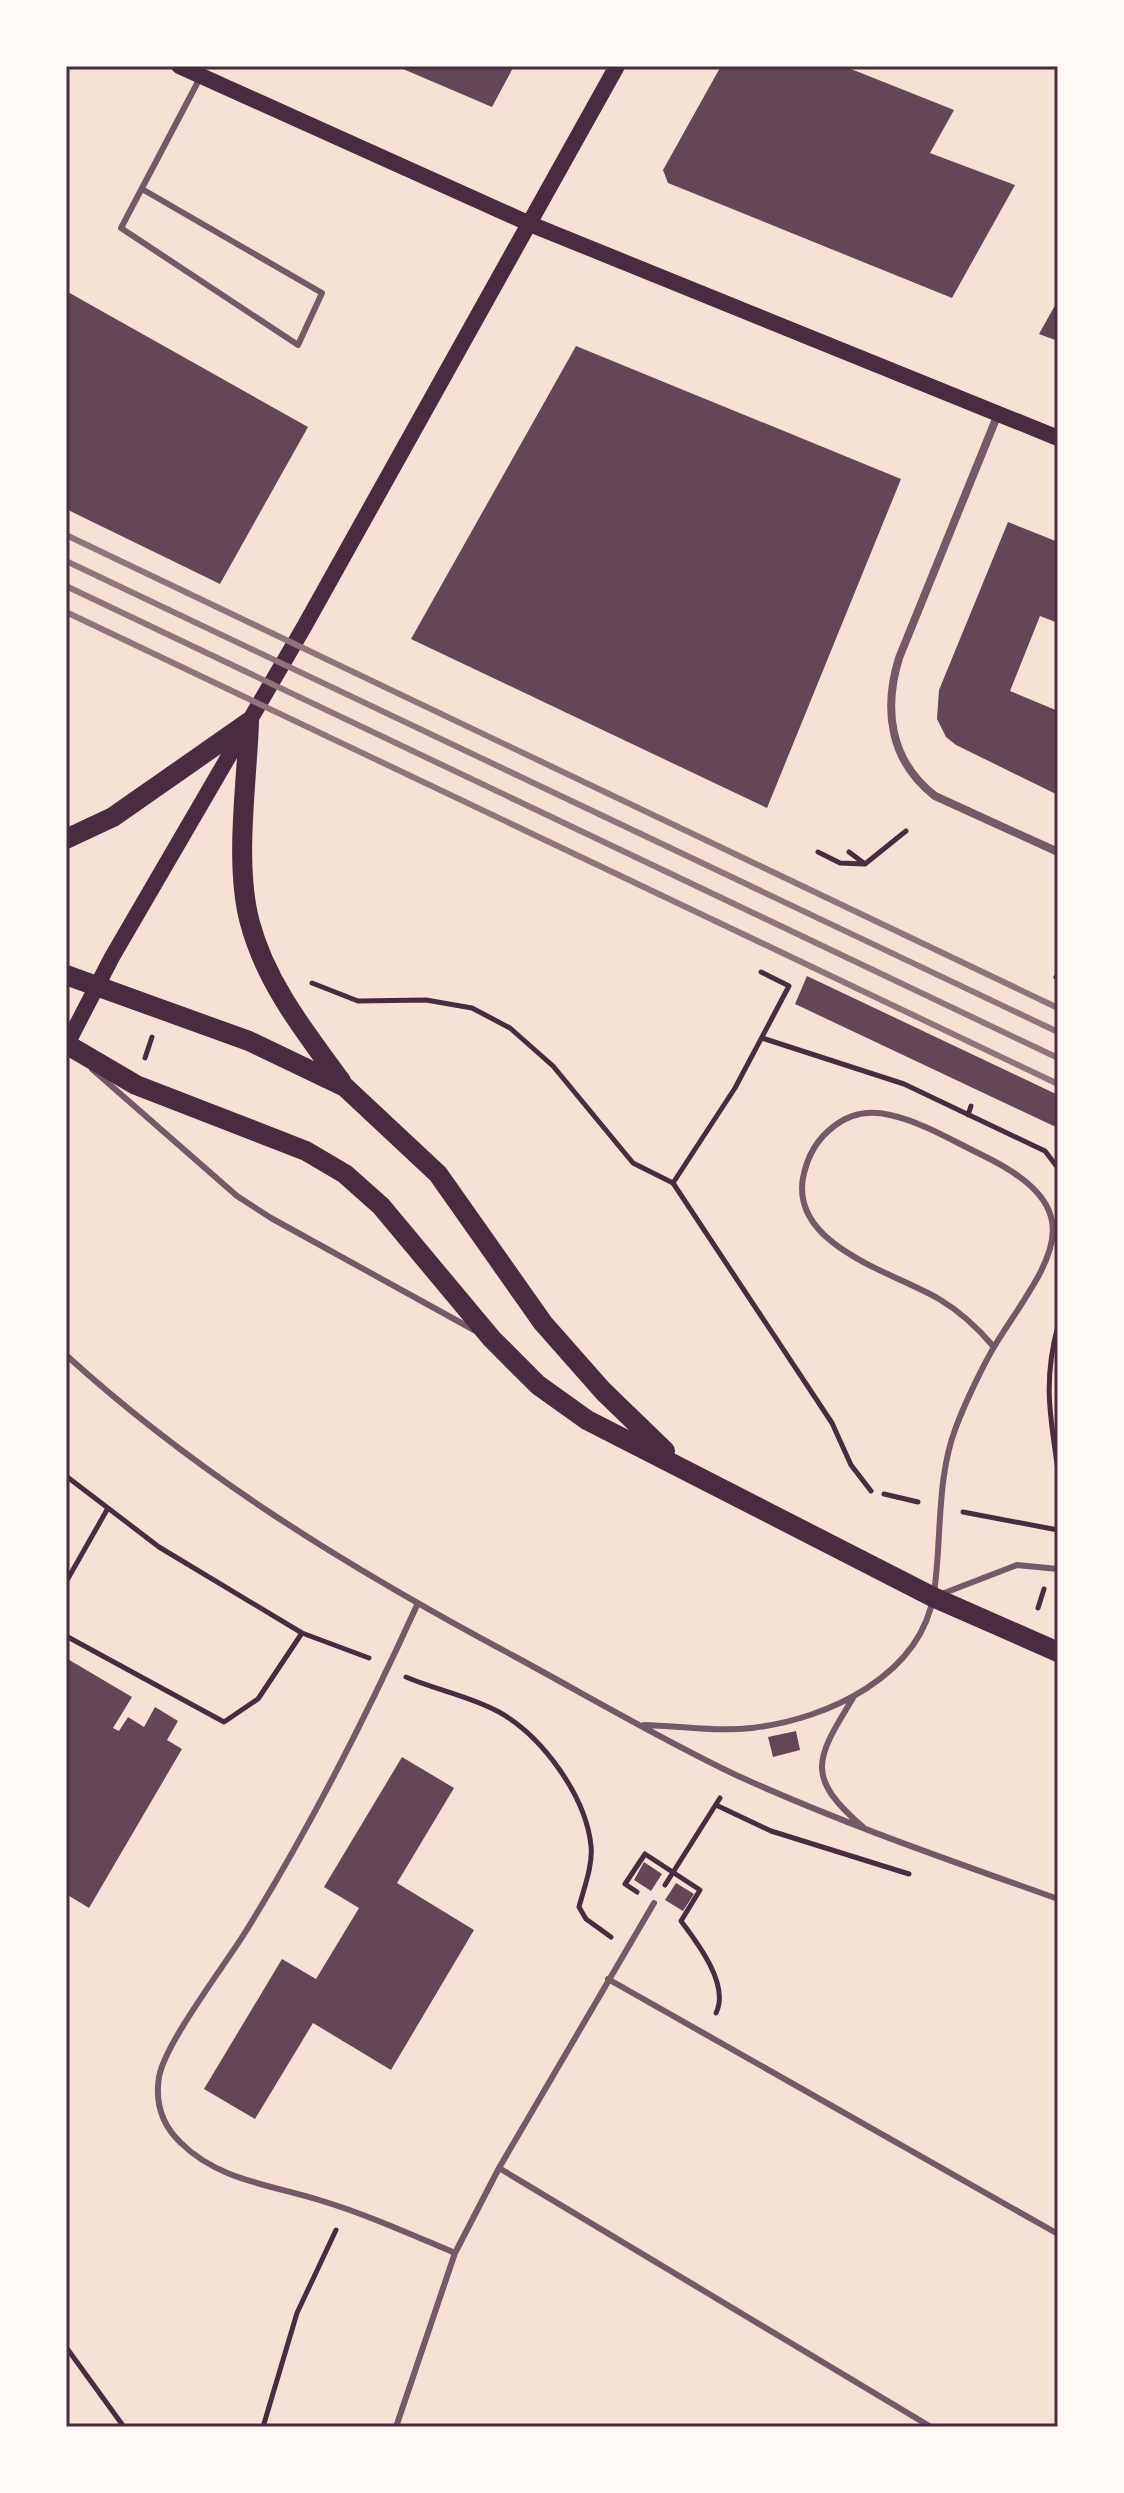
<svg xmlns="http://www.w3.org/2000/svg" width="1124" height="2493" font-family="Bitter,serif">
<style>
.building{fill:#644757}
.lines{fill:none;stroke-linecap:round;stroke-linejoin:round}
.path{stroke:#4a2c40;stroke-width:5}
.service{stroke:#755966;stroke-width:6}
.minor{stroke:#755966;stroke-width:8}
.secondary{stroke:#4a2c40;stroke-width:16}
.primary{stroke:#4a2c40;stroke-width:20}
.rail{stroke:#8f747c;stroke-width:6}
.neatline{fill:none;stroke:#4a2c40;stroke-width:3}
</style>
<rect width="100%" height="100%" fill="#f7e1d7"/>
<path class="building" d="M396,66H514L492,107Z
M721,66H852L851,69L954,110L930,153L1015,185L952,298L668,183L663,170Z
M66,291L308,427L220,584L66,509Z
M1058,300V341L1039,334Z
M576,346L901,479L767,808L411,639Z
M1008,522L1058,542V623L1040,616L1010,691L1058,711V795L956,745L946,737L937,719L939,690Z
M807,976L1058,1095V1128L795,1004Z
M66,1658L132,1697L113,1728L119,1731L128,1717L144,1727L155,1707L178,1721L167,1740L182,1749L89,1908L66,1894Z
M796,1731L800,1750L773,1757L768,1737Z
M402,1757L454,1788L397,1883L474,1930L391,2070L313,2023L255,2119L204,2089L282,1959L316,1979L359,1908L324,1887Z
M644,1862L662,1874L651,1891L634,1880Z
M676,1883L694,1894L683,1911L665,1900Z"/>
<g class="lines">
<path class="path" d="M818,852L840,863L864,864
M849,852L865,864L906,831
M1056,977L1058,975
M312,983L358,1001L426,1000L472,1008L510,1028L553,1066L633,1163L673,1183L832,1423L851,1465L871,1491
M762,1038L904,1084L1045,1151L1058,1168
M145,1058L152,1037
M968,1115L971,1106
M673,1183L735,1088L789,986L761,972
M1058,1326C1043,1380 1050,1416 1058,1470
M66,1476L159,1547L302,1633L369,1658
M884,1494L918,1502
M963,1512L1058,1530
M66,1582L108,1508
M1038,1608L1044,1589
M66,1636L224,1722L258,1699L302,1633
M406,1677C436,1690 470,1696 499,1712C542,1736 586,1796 591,1846C593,1865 584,1888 579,1907L586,1919L611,1937
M716,1805L771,1831L909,1874
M665,1885L720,1798
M637,1892L625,1884L645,1854L700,1890L681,1921C697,1942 730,1985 716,2013
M66,2347L124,2427
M263,2427L297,2313L336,2230"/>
<path class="service" d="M142,189L322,293L298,345L121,228L201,76
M92,1069L237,1196L271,1218L474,1330
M66,1355C200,1477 353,1570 512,1655C586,1695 660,1739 736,1775C841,1823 949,1860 1058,1899
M939,1595L1017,1565L1058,1569
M418,1603C367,1715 311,1826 246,1931C225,1965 165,2043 159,2077C155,2102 162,2125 181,2143C218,2180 271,2185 319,2200C366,2214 410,2234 455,2253
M853,1698C816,1759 804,1776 863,1827
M644,1725C679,1726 717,1732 752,1728C828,1719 921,1676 934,1593C942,1538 936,1479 956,1427C965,1403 984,1363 997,1342C1048,1261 1098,1211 982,1155C953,1141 922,1122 890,1115C869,1110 849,1114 833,1127C816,1140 807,1157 803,1178C791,1246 893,1272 939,1299C961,1312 977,1327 994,1347
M608,1979L1058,2234
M499,2168L931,2427
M396,2427L455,2253L499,2168L654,1903"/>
<path class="minor" d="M998,414L899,658C883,710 890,761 935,796L1058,852"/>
<path class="secondary" d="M179,66L530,224L1058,438
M67,1044L112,957L304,627L617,66"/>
<path class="primary" d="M249,722C247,783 234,864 250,923C266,983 305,1032 341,1081
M66,839L113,817L249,722
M66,975L249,1041L345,1087L438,1174L543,1323L603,1391L665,1451
M66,1044L136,1085L306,1151L345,1174L381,1206L492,1339L538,1385L587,1420L933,1597L1058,1652"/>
<path class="rail" d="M66,535L1058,1008
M66,561L1058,1032
M66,586L1058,1058
M66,612L1058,1084"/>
</g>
<rect width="1124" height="2493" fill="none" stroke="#fffaf5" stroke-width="136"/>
<rect x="68" y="68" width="988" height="2357" class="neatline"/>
</svg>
